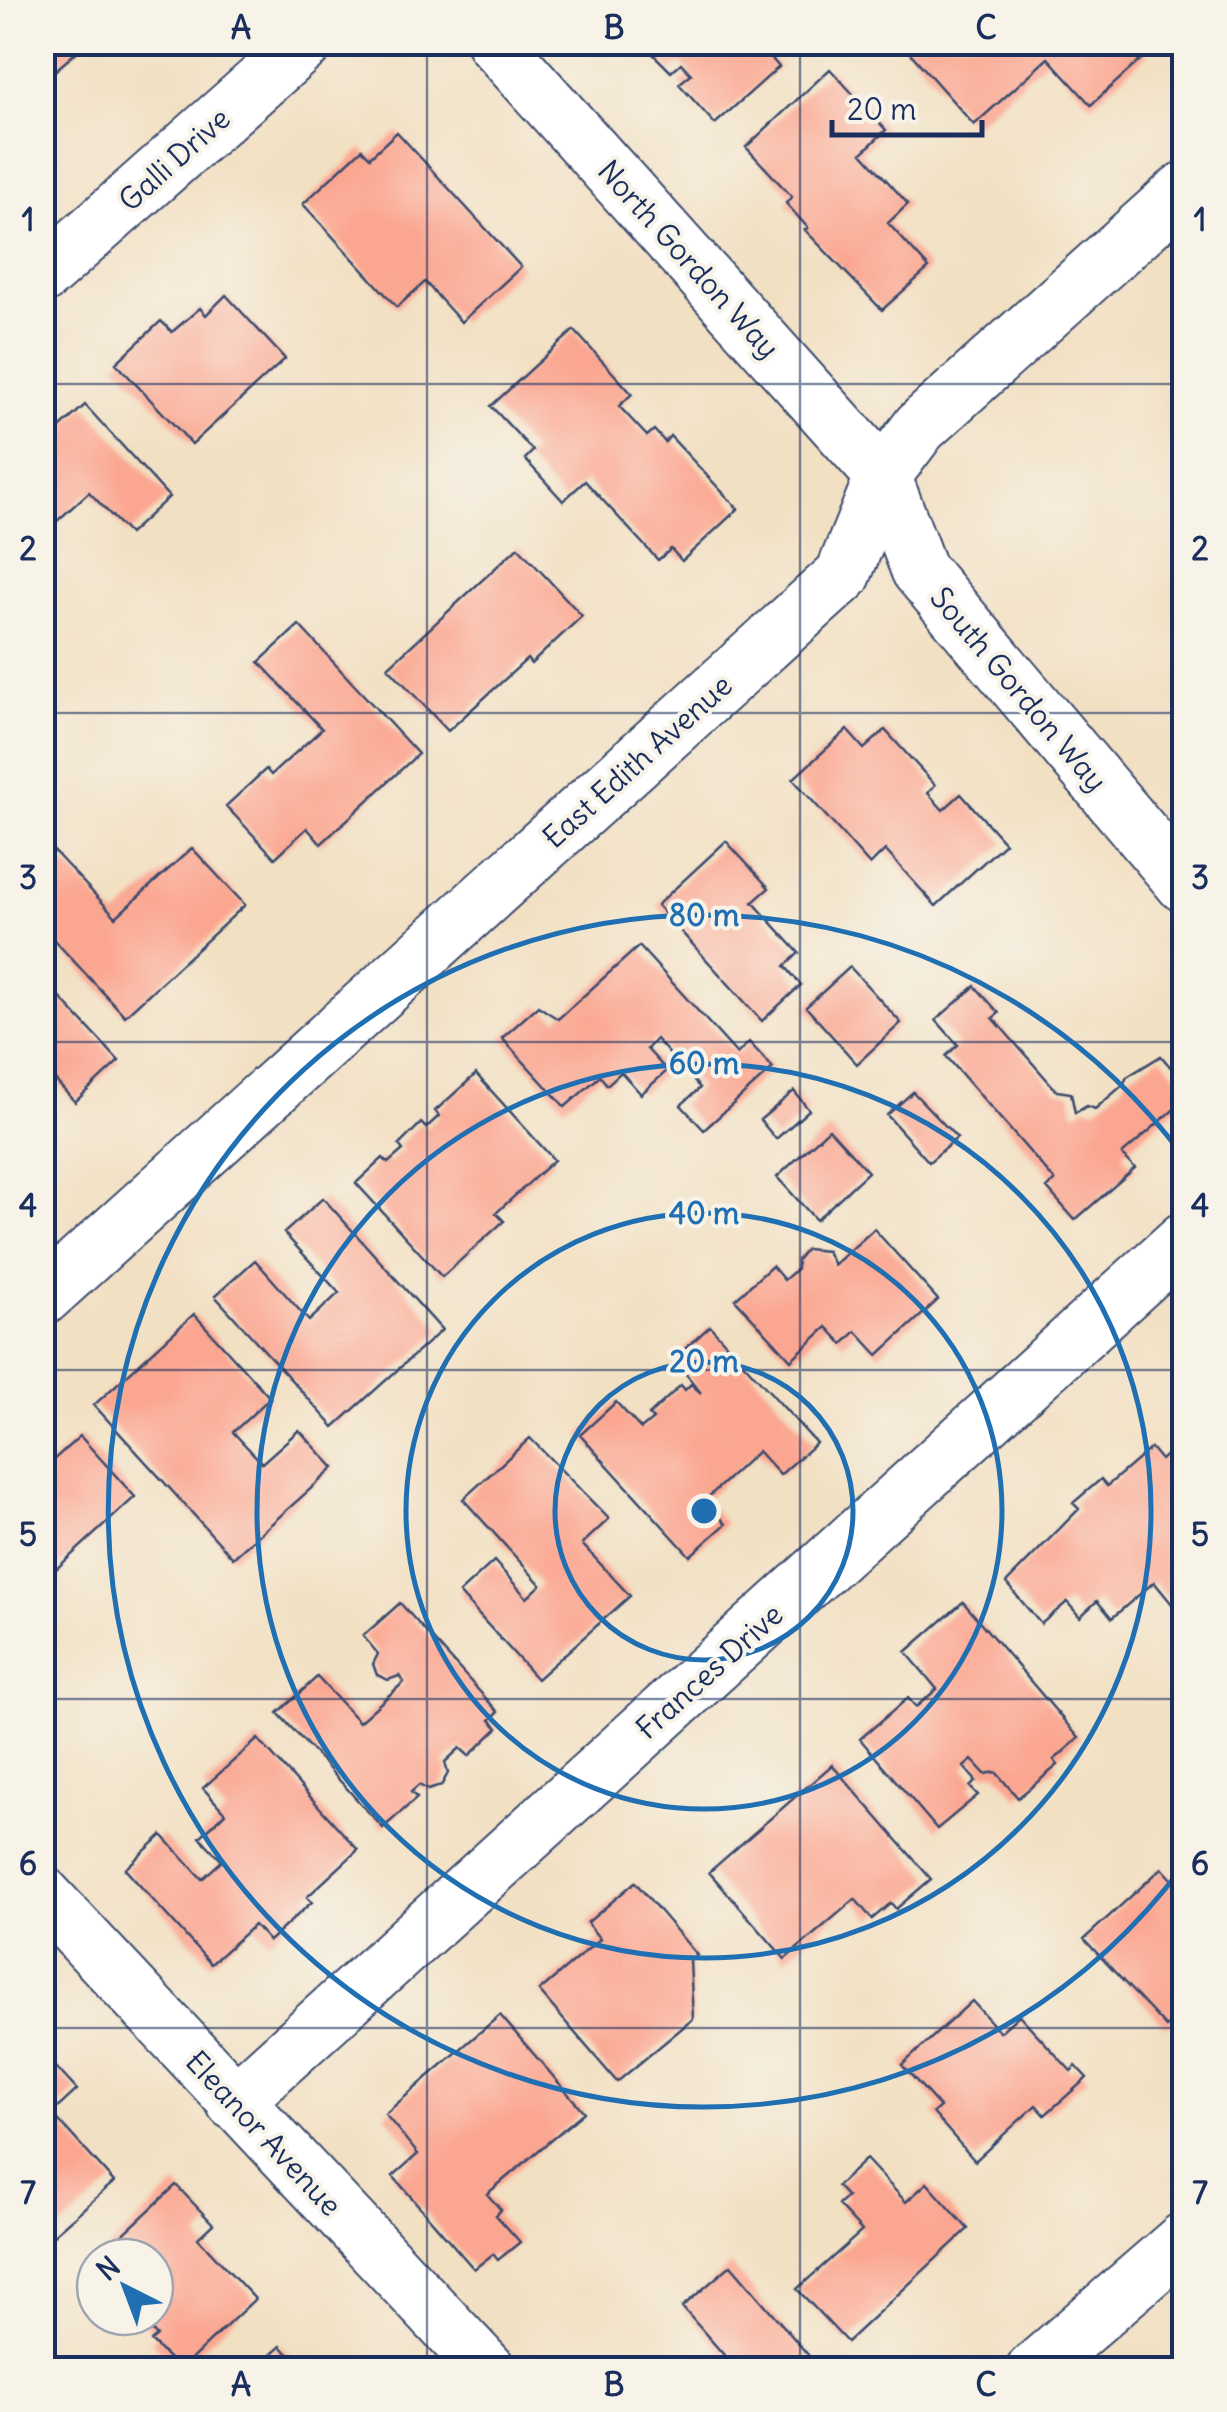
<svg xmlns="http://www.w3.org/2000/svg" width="1227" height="2412" font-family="Delius,sans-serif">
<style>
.building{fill:#fba690}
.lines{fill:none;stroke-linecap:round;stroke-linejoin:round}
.minor-casing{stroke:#3b4a6d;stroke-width:59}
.minor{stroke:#fff;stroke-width:55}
.grid{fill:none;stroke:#1b2f5e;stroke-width:2.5;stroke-opacity:0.55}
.ring{fill:none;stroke:#1f6fb2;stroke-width:5}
.labels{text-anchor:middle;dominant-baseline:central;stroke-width:8;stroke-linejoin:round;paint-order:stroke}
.street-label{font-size:30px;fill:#1b2f5e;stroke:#f7f3e8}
.centre{fill:#1f6fb2;stroke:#f7f3e8;stroke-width:5}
.ring-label{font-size:30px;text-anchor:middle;font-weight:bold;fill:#1f6fb2;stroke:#f7f3e8;stroke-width:8;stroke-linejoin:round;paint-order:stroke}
.neatline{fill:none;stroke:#1b2f5e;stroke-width:4}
.grid-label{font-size:32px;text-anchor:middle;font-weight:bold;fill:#1b2f5e}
</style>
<rect width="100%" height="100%" fill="#f7f3e8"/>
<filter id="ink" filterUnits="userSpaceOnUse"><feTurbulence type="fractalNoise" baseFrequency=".01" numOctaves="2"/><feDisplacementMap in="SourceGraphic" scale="20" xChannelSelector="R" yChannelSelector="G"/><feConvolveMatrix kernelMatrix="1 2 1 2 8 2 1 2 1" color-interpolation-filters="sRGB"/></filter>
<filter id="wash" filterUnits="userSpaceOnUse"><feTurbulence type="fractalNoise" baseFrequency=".0048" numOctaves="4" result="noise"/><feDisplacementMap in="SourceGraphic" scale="40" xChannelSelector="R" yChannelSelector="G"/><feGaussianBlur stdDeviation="2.25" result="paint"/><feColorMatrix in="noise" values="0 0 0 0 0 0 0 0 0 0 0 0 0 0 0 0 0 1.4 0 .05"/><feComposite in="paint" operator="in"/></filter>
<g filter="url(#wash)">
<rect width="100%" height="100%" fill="#f2e0c3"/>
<g id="blocks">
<path class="building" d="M42,42H76L81,48L42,82Z
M641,42H757L779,67L715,124L679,84L691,74L681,63L671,72Z
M910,42H1136L1147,54L1091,105L1048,58L974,125L905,47Z
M830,69L886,130L862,153L908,204L888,223L929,268L882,310L805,230L808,228L786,203L792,197L746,147Z
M397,132L521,267L461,322L425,282L397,307L303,204L362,149L370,157Z
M226,295L285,359L192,444L116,363L161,321L172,332L200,308L206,315Z
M574,330L632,394L619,406L647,436L654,430L665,442L670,436L738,509L682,561L671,549L658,560L585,481L563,501L525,459L533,451L491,406Z
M85,405L169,497L129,534L89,492L42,535V444Z
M518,547L582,616L531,664L527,659L448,731L388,667Z
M299,625L418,754L321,844L307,828L275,858L226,806L266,769L271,775L322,729L259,662Z
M847,730L864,749L885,730L935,785L928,793L943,810L961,794L1005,843L936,906L885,850L870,865L793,779Z
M726,841L769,888L753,902L799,953L785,966L801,985L762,1021L657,905Z
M51,848L116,917L192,848L245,905L125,1016L42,927V856Z
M639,946L737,1054L749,1042L773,1068L704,1130L681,1105L700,1088L656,1039L647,1049L667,1071L641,1094L621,1072L607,1085L600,1076L565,1107L502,1038L538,1006L558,1019Z
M850,967L901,1023L857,1064L806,1007Z
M42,978L119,1061L75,1102L54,1079L42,1089Z
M975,986L999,1013L993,1018L1057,1091L1071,1093L1075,1113L1087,1106L1095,1109L1123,1085L1127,1077L1161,1056L1184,1083V1093L1175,1102L1178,1106L1122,1154L1135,1168L1075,1220L1047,1188L1055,1181L946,1056L958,1045L936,1020Z
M476,1074L554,1160L496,1213L504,1221L442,1277L356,1183L383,1158L388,1163L403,1150L399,1145L421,1123L426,1128L439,1116L435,1111Z
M794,1091L809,1110L776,1139L760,1120Z
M913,1092L957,1138L929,1162L887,1115Z
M829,1129L868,1172L816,1220L777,1177Z
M323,1198L442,1330L334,1427L215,1296L255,1260L309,1321L339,1293L284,1233Z
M874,1229L938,1300L878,1355L856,1331L843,1344L827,1327L791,1360L735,1299L772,1266L784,1280L797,1269V1260L806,1249L827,1251L834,1265Z
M194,1314L270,1398L233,1432L262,1463L299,1430L334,1468L233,1558L94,1405Z
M710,1326L816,1443L780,1475L758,1451L705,1500L726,1524L690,1556L580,1435L616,1402L641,1429L653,1419L649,1415L681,1385L685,1390L691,1384L701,1393L674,1359Z
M80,1436L135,1497L42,1582V1470Z
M530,1438L609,1519L582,1544L630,1596L537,1679L459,1593L494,1561L527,1598L541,1585L463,1499Z
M1184,1439V1555L1181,1559L1184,1593L1172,1604L1154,1582L1112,1618L1097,1601L1080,1617L1067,1602L1041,1624L1006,1583L1079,1509L1073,1503L1101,1479L1107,1486L1151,1448L1161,1460Z
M963,1602L1079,1738L1054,1760L1058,1765L1018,1798L996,1772L985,1774L972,1760L964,1767L976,1781L970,1787L978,1795L937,1829L860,1739L908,1698L916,1707L937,1689L906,1652Z
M400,1603L498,1712L490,1720L498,1728L469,1756L460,1748L445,1762L448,1773L441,1786L428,1790L419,1785L411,1792L417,1798L383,1828L278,1713L317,1677L359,1722L404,1682L399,1676L388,1680L377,1675L373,1664L378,1654L363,1636Z
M258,1739L358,1850L307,1897L312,1902L269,1941L254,1925L211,1964L125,1869L162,1835L202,1879L222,1861L200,1837L225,1813L203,1788Z
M832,1765L931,1879L896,1909L891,1903L872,1919L855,1899L785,1959L709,1872Z
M1162,1868L1184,1892V2010L1166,2027L1084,1939Z
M635,1882L697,1955L690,1961L693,2019L617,2082L539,1991L600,1939L587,1923Z
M972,2001L1000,2032L1019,2015L1071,2071L1076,2066L1087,2078L1045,2115L1036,2105L975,2161L933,2113L940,2107L902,2065Z
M500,2015L584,2112L487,2194L501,2210L496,2215L520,2242L498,2260L493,2254L474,2269L393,2176L418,2154L385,2114Z
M42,2052L77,2090L52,2113L114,2182L42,2245Z
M866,2159L906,2202L927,2183L968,2229L847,2342L797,2289L862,2231L838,2205L847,2197L837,2186Z
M176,2185L213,2224L198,2238L255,2299L180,2370L151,2341L157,2336L139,2317H155V2257H99Z
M731,2265L821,2370H721L730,2362L682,2307Z
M281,2346L298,2365L307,2357L318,2370H253Z"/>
</g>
</g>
<g filter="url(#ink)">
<use href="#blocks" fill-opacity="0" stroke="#3b4a6d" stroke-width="2.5"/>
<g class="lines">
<defs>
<path id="minor" d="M494,42L883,476L919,570L1184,884
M42,276L306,42
M42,1298L843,575L883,476L920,427L1184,190
M42,1894L488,2370
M234,2102L1184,1240
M1034,2370L1184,2240"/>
</defs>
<use href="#minor" class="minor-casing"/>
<use href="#minor" class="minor"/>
</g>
</g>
<path class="grid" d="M427,42V2370M800,42V2370M42,384H1184M42,713H1184M42,1042H1184M42,1370H1184M42,1699H1184M42,2028H1184"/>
<g class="ring">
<circle cx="704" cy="1511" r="149"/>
<circle cx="704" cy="1511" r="298"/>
<circle cx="704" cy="1511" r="447"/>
<path d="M1183 1866A596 596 0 1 1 1183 1156"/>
</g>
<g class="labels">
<g class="street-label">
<text transform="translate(174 159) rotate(-42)">Galli Drive</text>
<text transform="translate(689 259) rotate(48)">North Gordon Way</text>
<text transform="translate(1019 689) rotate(50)">South Gordon Way</text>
<text transform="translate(637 761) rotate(-42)">East Edith Avenue</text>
<text transform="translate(709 1671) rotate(-42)">Frances Drive</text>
<text transform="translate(264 2133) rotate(47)">Eleanor Avenue</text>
</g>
</g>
<circle cx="704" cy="1511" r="15" class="centre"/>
<g class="ring-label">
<text x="704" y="926">80 m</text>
<text x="704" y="1074">60 m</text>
<text x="704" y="1224">40 m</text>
<text x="704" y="1372">20 m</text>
</g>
<rect width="1227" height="2412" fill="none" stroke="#f7f3e8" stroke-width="110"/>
<g transform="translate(125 2287) rotate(318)"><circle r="48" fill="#f7f3e8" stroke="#9fa5b1" stroke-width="2.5"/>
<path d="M0-8L18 38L0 25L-18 38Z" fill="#1f6fb2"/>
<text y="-15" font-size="28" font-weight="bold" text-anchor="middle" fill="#1b2f5e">N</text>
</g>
<path d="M832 120v15h150v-15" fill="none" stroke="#1b2f5e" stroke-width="5"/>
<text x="847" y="120" font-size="30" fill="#1b2f5e" stroke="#f7f3e8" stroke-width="8" paint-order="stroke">20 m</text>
<rect x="55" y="55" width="1117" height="2302" class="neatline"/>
<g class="grid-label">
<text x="241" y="39">A</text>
<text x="614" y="39">B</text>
<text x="986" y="39">C</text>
<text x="28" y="231">1</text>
<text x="1200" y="231">1</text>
<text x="28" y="560">2</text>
<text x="1200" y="560">2</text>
<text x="28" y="889">3</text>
<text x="1200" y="889">3</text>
<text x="28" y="1217">4</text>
<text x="1200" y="1217">4</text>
<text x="28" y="1546">5</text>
<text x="1200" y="1546">5</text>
<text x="28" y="1875">6</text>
<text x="1200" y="1875">6</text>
<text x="28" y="2204">7</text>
<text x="1200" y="2204">7</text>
<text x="241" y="2396">A</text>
<text x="614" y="2396">B</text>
<text x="986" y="2396">C</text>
</g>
</svg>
